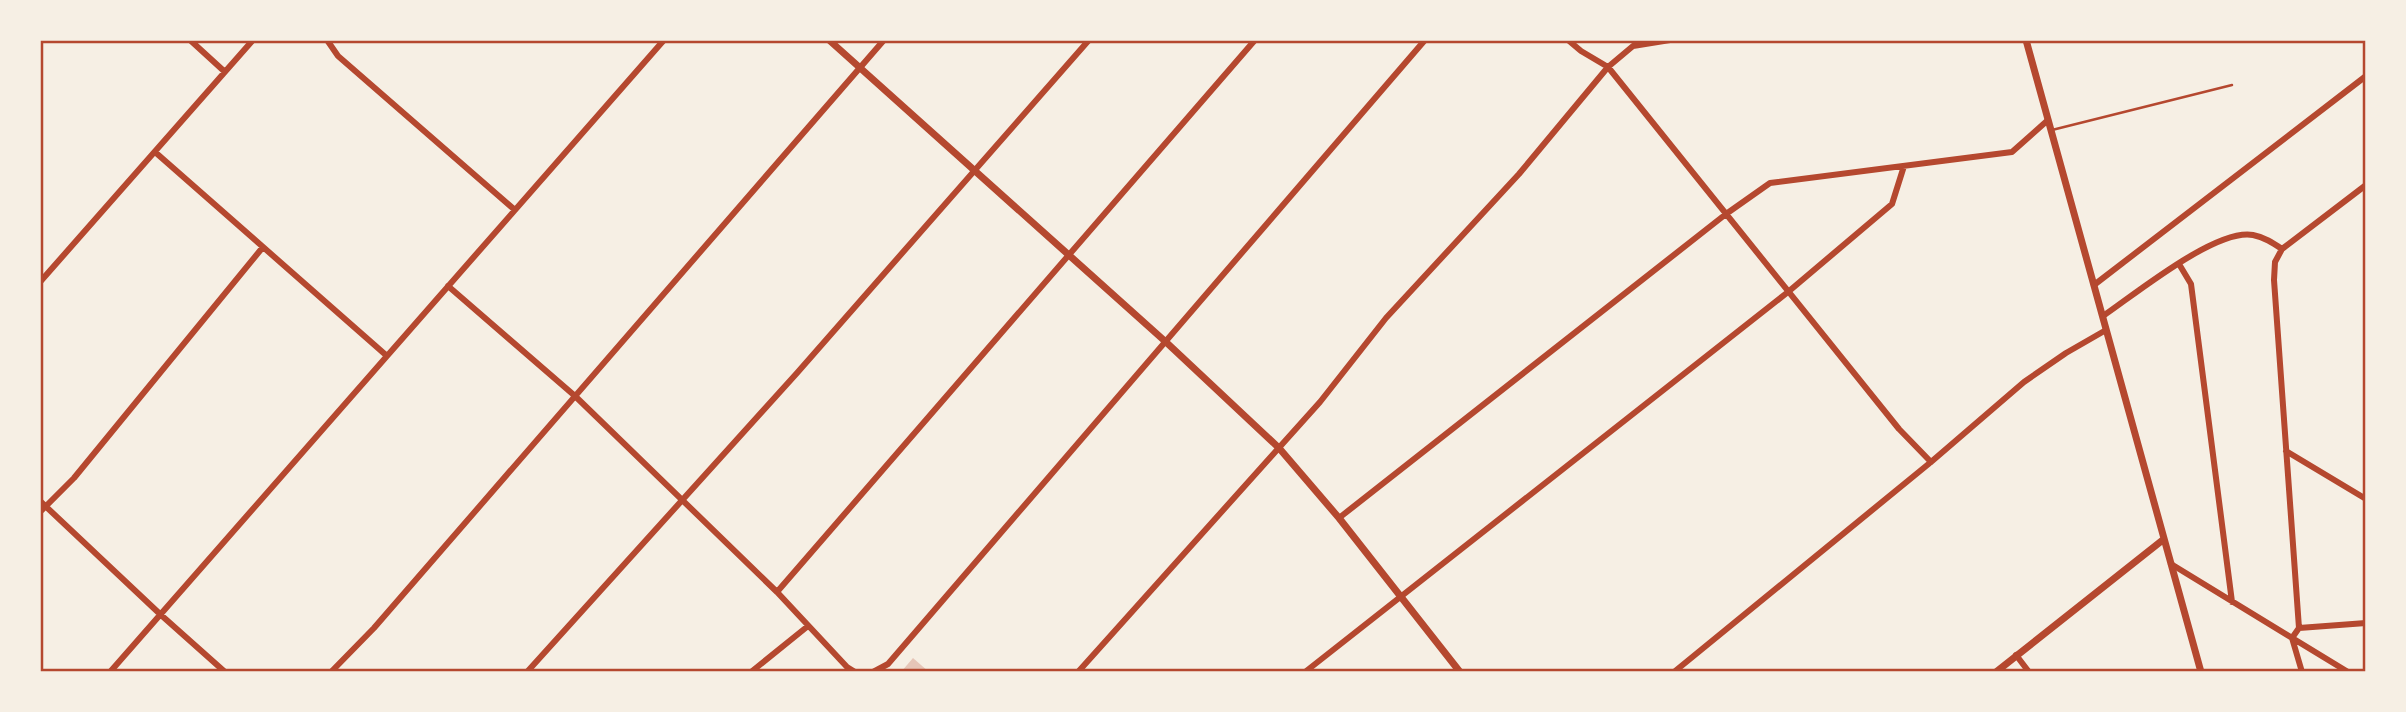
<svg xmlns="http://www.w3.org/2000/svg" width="2406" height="712" font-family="'PT Sans',sans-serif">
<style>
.building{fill:#e6c5b7}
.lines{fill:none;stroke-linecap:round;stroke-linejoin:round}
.service{stroke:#b5482f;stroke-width:2.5}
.minor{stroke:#b5482f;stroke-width:6}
.tertiary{stroke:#b5482f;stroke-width:7}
.neatline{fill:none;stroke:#b5482f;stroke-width:2.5}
</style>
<rect width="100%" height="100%" fill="#f6efe4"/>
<path class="building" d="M913,658L929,672H901Z"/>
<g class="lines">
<path class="service" d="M2052,130L2232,85"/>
<path class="minor" d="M190,40L225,72
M327,40L338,56L515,210
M1568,40L1581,51L1608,67L1899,429L1931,462
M155,152L387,356
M2179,264L2191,284L2232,602
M40,282L253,40
M2094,285L2366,76
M448,286L575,396L777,592L847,667L855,672
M2103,316C2134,295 2216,228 2253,235C2264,237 2273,243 2282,249
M2286,451L2366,499
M40,501L161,615L225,672
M40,512L74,478L263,247
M1339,518L1726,214L1770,183L2012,152L2048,120
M2171,564L2348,672
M777,592L1255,40
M2299,628L2366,623
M2016,655L2029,672
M110,672L664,40
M331,672L374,628L884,40
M527,672L797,373L1089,40
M751,672L808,626
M873,672L888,664L1425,40
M1078,672L1320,402L1386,318L1519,174L1608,67L1633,46L1670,40
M1305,672L1788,292L1892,204L1904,166
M1674,672L1931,462L2024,382L2066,353L2106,330
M2302,672L2292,638L2299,628L2274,280L2275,262L2282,249L2366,185"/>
<path class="tertiary" d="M829,40L1167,343L1279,448L1339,518L1460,672
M2026,40L2201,672
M1996,672L2164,539"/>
</g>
<rect width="2406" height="712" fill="none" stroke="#f6efe4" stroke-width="84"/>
<rect x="42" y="42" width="2322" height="628" class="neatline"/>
</svg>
